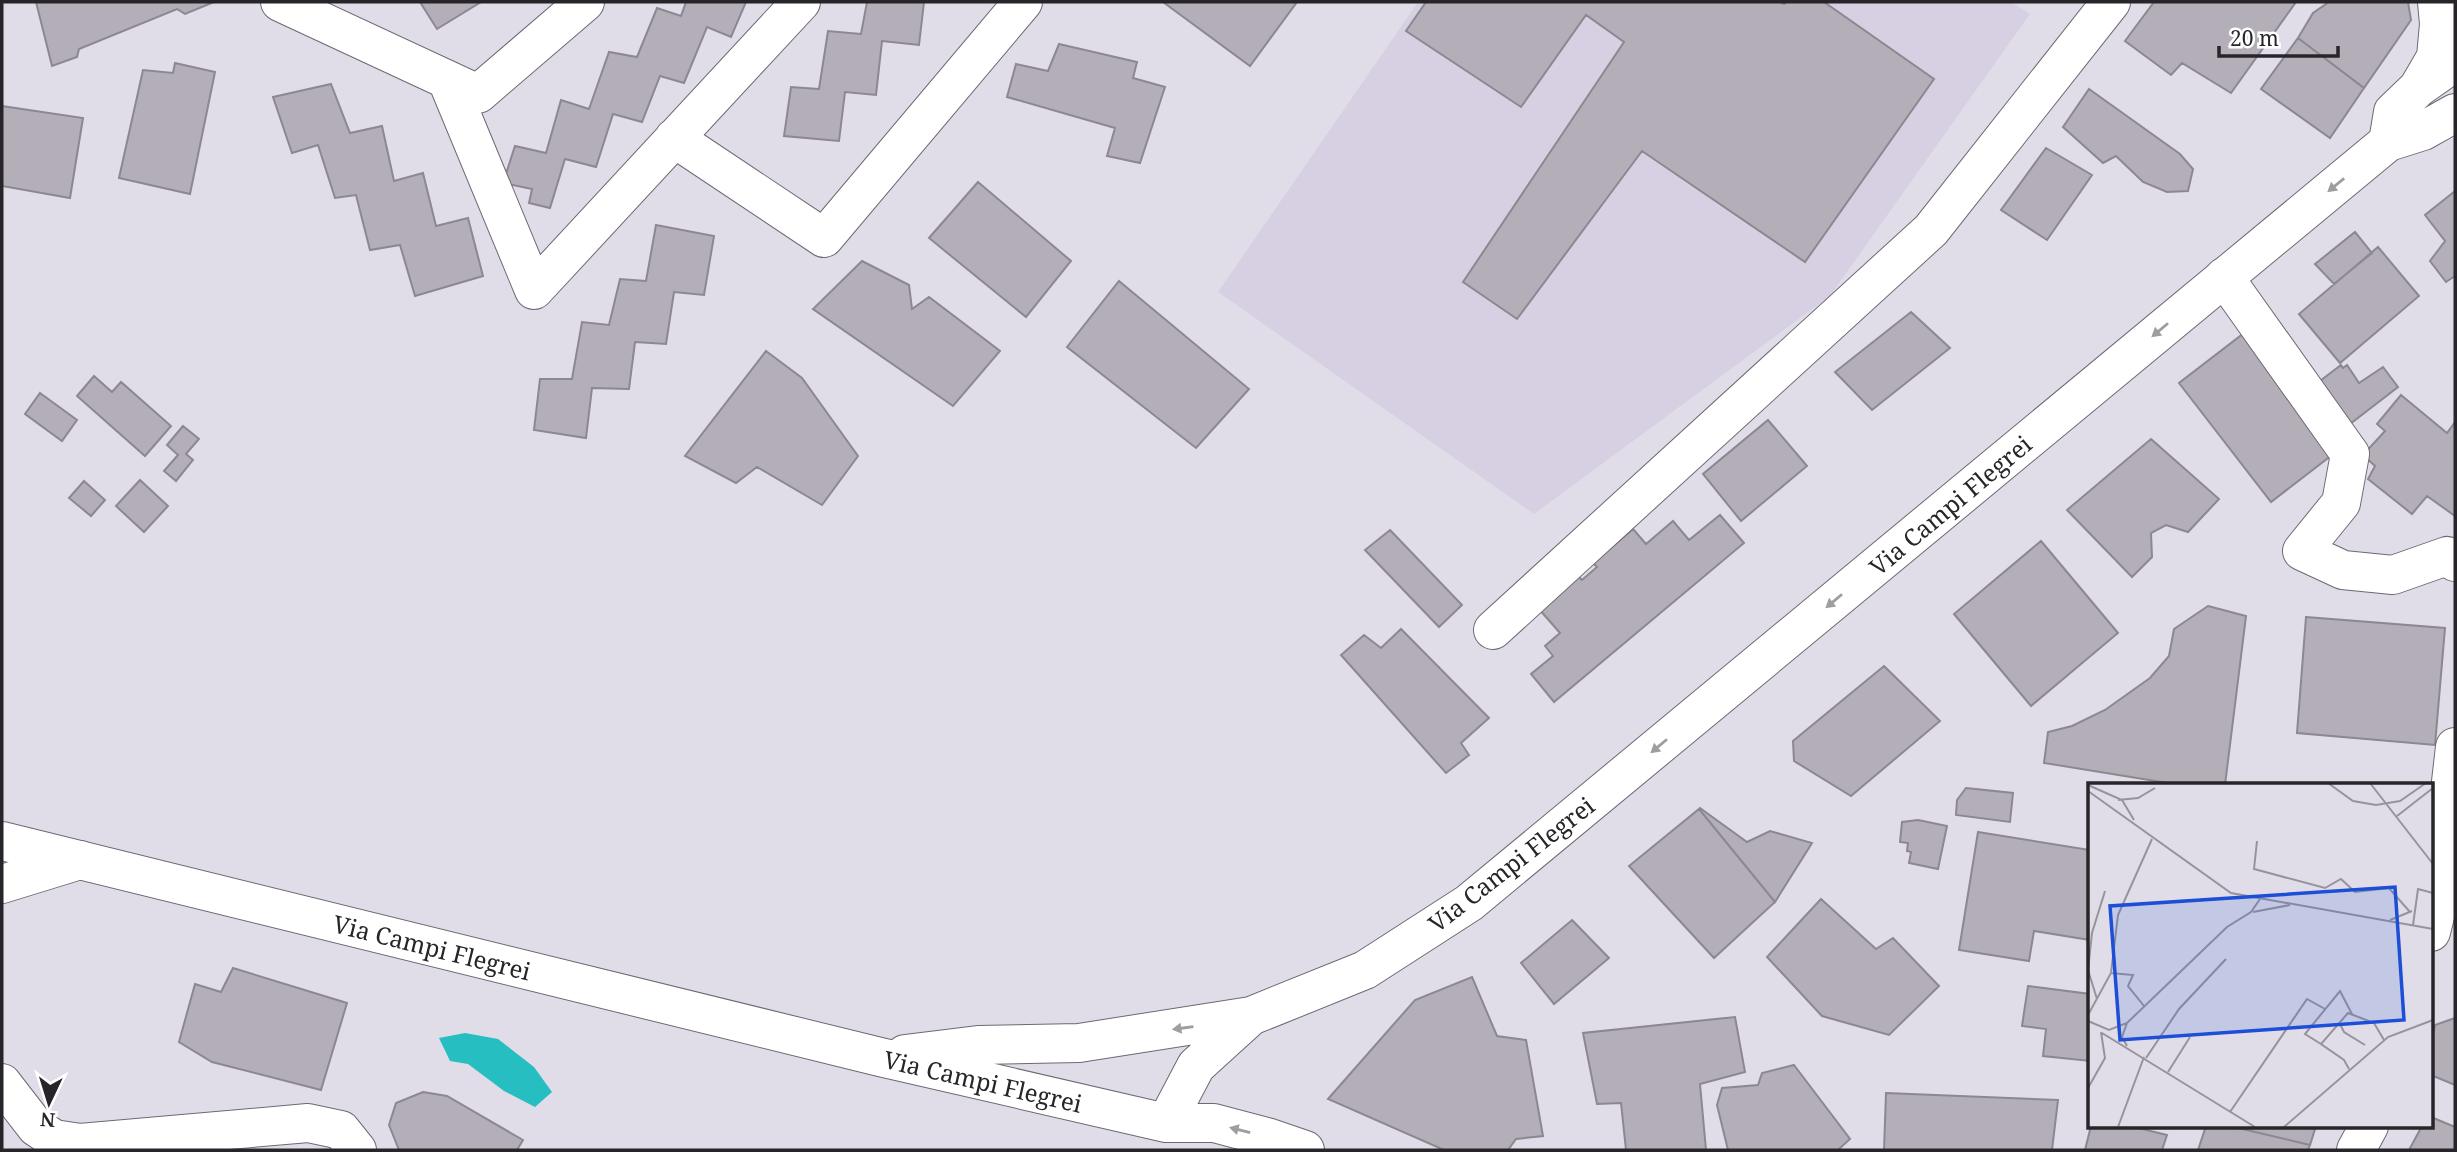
<svg xmlns="http://www.w3.org/2000/svg" width="2457" height="1152" font-family="'Noto Serif',serif">
<style>
.built{fill:#d7d0e2}
.water{fill:#26bec1}
.building{fill:#b3aeb8;stroke:#8c8791;stroke-width:2}
.lines{fill:none;stroke-linecap:round;stroke-linejoin:round}
.street-casing{stroke:#6d6973;stroke-width:40}
.secondary-casing{stroke:#6d6973;stroke-width:40}
.street{stroke:#fff;stroke-width:38}
.secondary{stroke:#fff;stroke-width:38}
.oneway{fill:#9e9d9f}
.labels{text-anchor:middle;dominant-baseline:central;stroke-width:5;stroke-linejoin:round;paint-order:stroke}
.street-label{font-size:24px;fill:#272529;stroke:#fff}
.inset-road{fill:none;stroke:#97939c;stroke-width:2}
.view{fill:#1d4ed8;fill-opacity:0.15;stroke:#1d4ed8;stroke-width:3.5}
.inset-edge{fill:none;stroke:#272529;stroke-width:3.5}
</style>
<rect width="100%" height="100%" fill="#e1dde8"/>
<path class="built" d="M1418,2H2011L2030,14L1830,296L1534,514L1218,292Z"/>
<path class="water" d="M465,1033L498,1039L534,1067L552,1092L535,1107L504,1091L468,1064L450,1061L439,1038Z"/>
<path class="building" d="M36,2H214L185,14L177,9L79,49L77,57L52,66Z
M420,2H481L437,29Z
M686,2H746L731,37L707,27L684,83L660,76L642,122L613,114L596,167L565,159L550,208L529,203L532,189L503,183L515,146L546,153L561,100L589,109L609,52L637,57L657,8L681,16Z
M867,2H924L919,45L882,41L876,95L845,92L839,141L784,136L791,87L819,89L828,31L861,34Z
M1163,2H1297L1250,66Z
M1426,2H1780L1784,4L1787,2H1824L1934,79L1805,262L1642,151L1517,319L1463,282L1624,42L1586,15L1521,107L1406,31Z
M2154,2H2296L2231,93L2182,63L2171,75L2125,41Z
M2329,2H2408L2411,20L2364,88L2298,38L2313,13Z
M2298,38L2364,88L2330,138L2261,89Z
M1059,44L1137,62L1133,78L1165,87L1140,163L1107,156L1115,128L1007,97L1016,64L1048,71Z
M175,63L215,72L190,194L119,178L143,70L173,73Z
M331,84L350,133L382,126L394,181L423,173L436,226L468,218L483,276L415,296L400,245L370,250L356,195L335,198L318,145L292,153L273,97Z
M2089,89L2180,154L2193,169L2188,191L2167,192L2143,182L2116,156L2103,163L2063,127Z
M2,106L83,118L70,198L2,186Z
M2046,148L2092,175L2047,240L2001,210Z
M978,182L1071,261L1026,317L929,238Z
M2455,191V276L2446,282L2430,261L2445,241L2425,215Z
M656,225L714,236L704,295L674,292L666,344L635,342L629,389L592,388L586,438L534,430L540,379H572L582,322L609,325L620,279L646,281Z
M2355,232L2372,253L2334,284L2315,264Z
M2378,247L2419,296L2340,363L2299,314Z
M862,261L909,285L912,309L929,297L1000,351L953,406L813,309Z
M1119,281L1249,389L1196,448L1067,347Z
M1911,312L1950,348L1872,410L1835,372Z
M2248,330L2341,448L2271,502L2179,383Z
M766,351L802,378L858,456L822,505L757,467L736,483L685,456Z
M2341,365L2343,368L2347,365L2359,383L2383,367L2398,387L2350,424L2320,381Z
M94,376L112,392L121,382L171,426L145,456L77,396Z
M40,393L77,420L62,441L25,414Z
M2401,395L2447,433L2455,422V516L2427,496L2412,514L2368,479L2375,466L2363,455L2385,431L2377,424Z
M1768,420L1807,466L1741,521L1703,474Z
M183,426L199,439L186,454L193,460L176,481L164,471L178,455L167,445Z
M2151,439L2219,499L2188,532L2166,525L2151,533L2152,557L2132,577L2067,510Z
M140,480L168,506L144,532L116,506Z
M84,481L105,500L91,516L69,498Z
M1720,515L1744,543L1554,702L1531,674L1553,656L1545,646L1560,633L1539,609L1578,576L1582,580L1597,567L1593,563L1633,529L1646,544L1673,521L1689,540Z
M1390,530L1462,605L1439,627L1365,550Z
M2041,541L2118,633L2031,706L1954,614Z
M2208,606L2246,616L2225,785H2180L2044,763L2048,732L2072,726L2105,710L2150,678L2169,656L2174,629Z
M2306,617L2445,628L2435,745L2297,733Z
M1401,629L1489,718L1461,743L1469,755L1446,773L1341,655L1364,635L1381,648Z
M1884,666L1940,721L1851,796L1794,761L1793,741Z
M1966,788L2013,793L2010,822L1956,815L1957,800Z
M1700,808L1747,842L1770,831L1812,843L1775,902L1699,809Z
M1699,809L1775,902L1714,958L1629,866Z
M1918,820L1947,826L1938,869L1909,863L1911,852L1907,851L1908,843L1900,842L1902,822Z
M1978,832L2090,850V940L2034,931L2029,961L1959,950Z
M1821,899L1876,949L1893,938L1939,986L1889,1035L1822,1016L1767,957Z
M1572,920L1609,958L1554,1004L1521,963Z
M233,968L347,1003L321,1090L212,1062L179,1042L195,984L221,992Z
M1472,977L1497,1036L1526,1040L1543,1136L1516,1139L1508,1150H1444L1328,1099L1415,1000Z
M2028,986L2090,994V1061L2043,1056L2046,1029L2022,1026Z
M1735,1017L1745,1072L1700,1084L1706,1150H1626L1621,1103L1597,1104L1583,1033Z
M2455,1018V1085L2431,1075V1046L2435,1025Z
M1794,1065L1850,1139L1838,1150H1728L1717,1105L1722,1088L1758,1085L1762,1073Z
M423,1092L447,1096L523,1140L517,1150H399L389,1125L396,1103Z
M1886,1093L2058,1100L2052,1150H1884Z
M2431,1117L2455,1127V1150H2409L2422,1126H2431Z
M2091,1126H2130L2167,1135L2162,1150H2085Z
M2206,1126H2230L2310,1145L2308,1150H2198Z
M2230,1126H2316L2310,1145Z"/>
<g class="lines">
<defs>
<path id="street" d="M280,2L478,94L585,2
M447,80L534,290L801,2
M674,138L824,238L1023,2
M2224,277L2350,454L2341,503L2302,551L2343,570L2393,575L2447,556L2455,562
M1493,630L1931,230L2111,2
M2,884L80,860
M2431,932L2436,912L2455,747
M2,1083L36,1127L54,1139L80,1143L308,1123L341,1130L357,1150
M2356,1150L2369,1126"/>
<path id="secondary" d="M2418,88L2436,57L2439,24L2437,2
M2388,142L2393,112L2418,88L2455,62
M2,841L880,1057L1166,1123H1214L1267,1137L1305,1150
M905,1054L978,1045L1079,1043L1251,1016
M1166,1123L1196,1066L1251,1016L1365,970L1469,903L2388,142L2423,131L2455,113"/>
</defs>
<use href="#street" class="street-casing"/>
<use href="#secondary" class="secondary-casing"/>
<use href="#street" class="street"/>
<use href="#secondary" class="secondary"/>
</g>
<defs><path id="oneway-solid" d="M-6-.8H1V-3.2L6.5 0L1 3.2V.8H-6Z" transform="scale(1.75)"/></defs>
<g class="oneway">
<use href="#oneway-solid" transform="translate(2336 185) rotate(141)"/>
<use href="#oneway-solid" transform="translate(2160 330) rotate(140)"/>
<use href="#oneway-solid" transform="translate(1834 601) rotate(140)"/>
<use href="#oneway-solid" transform="translate(1659 746) rotate(140)"/>
<use href="#oneway-solid" transform="translate(1183 1028) rotate(172)"/>
<use href="#oneway-solid" transform="translate(1240 1130) rotate(-166)"/>
</g>
<g class="labels">
<g class="street-label">
<text transform="translate(1950 505) rotate(-40)">Via Campi Flegrei</text>
<text transform="translate(1511 864) rotate(-38)">Via Campi Flegrei</text>
<text transform="translate(432 947) rotate(14)">Via Campi Flegrei</text>
<text transform="translate(983 1081) rotate(13)">Via Campi Flegrei</text>
</g>
</g>
<g transform="translate(2088 783)">
<rect width="345" height="345" fill="#e1dde8"/>
<path class="inset-road" d="M240,0L265,18L288,22L312,18L338,0M282,0L345,81M0,2L34,17L46,37M0,8L143,110L345,146M30,17L50,15L67,5M309,33L345,5M169,58L166,86L237,105L253,96L267,109L301,105L322,129M165,129L202,122M302,137L324,128M325,142L330,106L345,110M23,190L45,192L40,203L56,223M9,216L0,187L4,150L17,108M0,232L23,190L30,132L64,56M0,238L21,247L39,240L139,144L163,129L172,116M251,239L256,249L277,262M39,240L34,254L39,263M14,250L167,344M233,261L217,251L252,208L264,231M58,275L91,226L138,176M261,286L256,277L233,261L260,230L286,240L296,257M80,289L102,254M0,305L17,275L13,249M142,329L219,216L237,226M30,344L56,274M196,344L300,254L345,237"/>
<path class="view" d="M307,104L316,237L32,257L22,123Z"/>
<rect width="345" height="345" class="inset-edge"/>
</g>
<rect width="2457" height="1152" fill="none" stroke="#272529" stroke-width="7"/>
<g transform="translate(49 1103) rotate(184)" stroke="#ffffff" stroke-width="5" paint-order="stroke">
<path d="M0-5L12 26L0 18L-12 26Z" fill="#272529"/>
<text y="-10" font-size="19" font-weight="bold" text-anchor="middle" fill="#272529">N</text>
</g>
<path d="M2219 46v10h119v-10" fill="none" stroke="#272529" stroke-width="3.5"/>
<text x="2230" y="46" font-size="21" fill="#272529" stroke="#ffffff" stroke-width="5" paint-order="stroke">20 m</text>
</svg>
